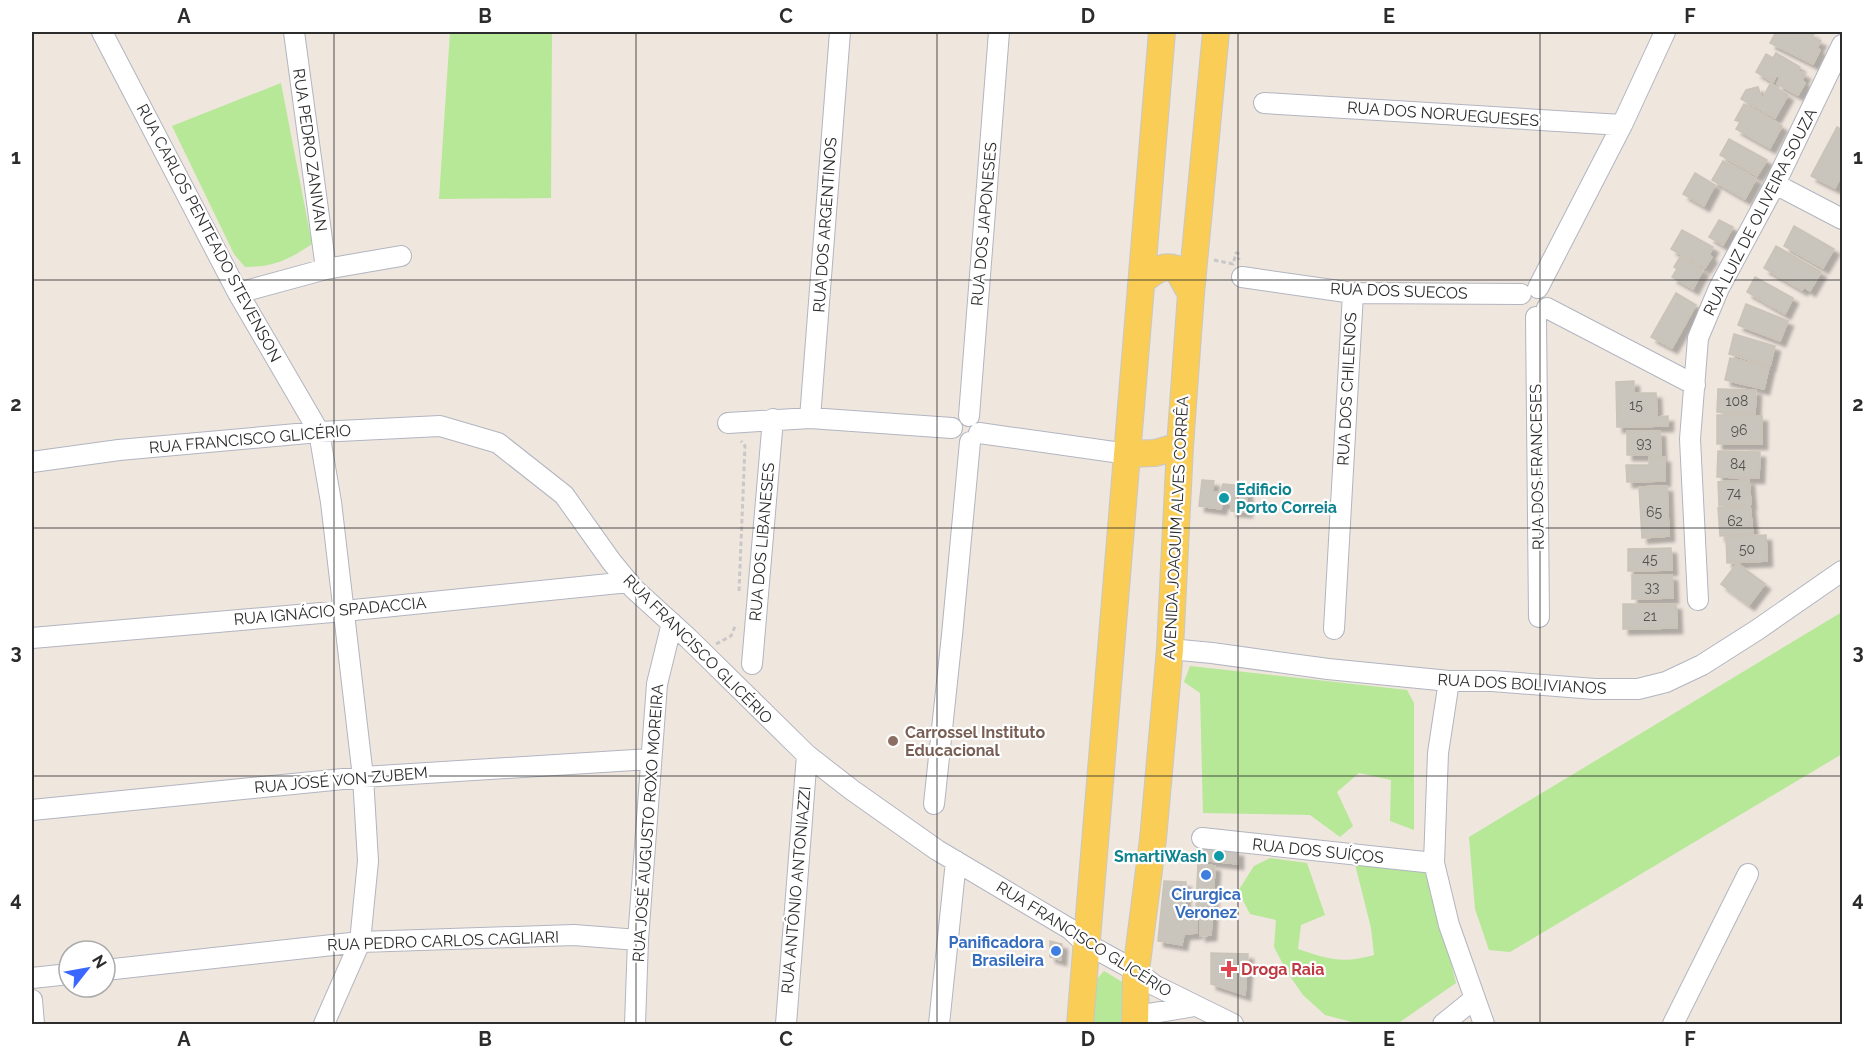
<svg xmlns="http://www.w3.org/2000/svg" width="1874" height="1056" font-family="Raleway,sans-serif">
<style>
.green{fill:#b6e897}
.building{fill:#c9c5bc;stroke:#cac3b7;stroke-width:1.5;filter:url(#shadow)}
.lines{fill:none;stroke-linecap:round;stroke-linejoin:round}
.minor-casing{stroke:#b2b5c0;stroke-width:22}
.major-casing{stroke:#c8c8c8;stroke-width:28}
.path{stroke:#c8c8c8;stroke-width:3;stroke-dasharray:4.5 3;stroke-linecap:butt}
.minor{stroke:#fff;stroke-width:20}
.major{stroke:#facd57;stroke-width:26}
.grid{fill:none;stroke:#2c2c2c;stroke-width:1.5;stroke-opacity:0.55}
.culture-dot{fill:#0f9aa8;stroke:#fff;stroke-width:2}
.education-dot{fill:#8d6e63;stroke:#fff;stroke-width:2}
.shop-dot{fill:#3f7fe0;stroke:#fff;stroke-width:2}
.health-dot{fill:#e0444e;stroke:#fff;stroke-width:2}
.labels{text-anchor:middle;dominant-baseline:central;stroke-width:4.5;stroke-linejoin:round;paint-order:stroke}
.number-label{font-size:14px;fill:#535250}
.street-label{font-size:16px;fill:#2c2c2c;stroke:#fff}
.culture-label{font-size:16px;font-weight:bold;fill:#0d838f;stroke:#fff;text-anchor:start}
.education-label{font-size:16px;font-weight:bold;fill:#785e54;stroke:#fff;text-anchor:start}
.shop-label{font-size:16px;font-weight:bold;fill:#366cbe;stroke:#fff}
.health-label{font-size:16px;font-weight:bold;fill:#be3a42;stroke:#fff;text-anchor:start}
.neatline{fill:none;stroke:#2c2c2c;stroke-width:2}
.grid-label{font-size:20px;text-anchor:middle;font-weight:bold;fill:#2c2c2c}
</style>
<defs>
<filter id="shadow"><feDropShadow dx="5.5" dy="5.5" stdDeviation="1.5" flood-color="#0004"/></filter>
</defs>
<rect width="100%" height="100%" fill="#efe6de"/>
<path class="green" d="M450,32H552L551,198L439,199Z
M281,83L312,244C288,260 274,267 245,267L234,254L172,126Z
M1842,612V754L1510,952L1489,950L1475,909L1469,837Z
M1190,666L1407,690L1414,703V830L1390,821L1391,780L1359,773L1337,792L1353,826L1340,837L1310,815L1203,813L1200,693L1184,682Z
M1270,858L1307,863L1325,915L1301,925L1298,949C1327,959 1344,964 1374,955L1371,928L1355,864L1429,871L1456,983L1397,1024H1360L1325,1015L1303,995L1287,972L1274,947L1276,920L1250,914L1238,891L1254,866Z
M1104,971L1124,983L1121,1024H1089L1095,981Z"/>
<path class="building" d="M1776,32H1809L1814,34L1812,37L1821,41L1817,48L1820,50L1813,64L1770,43Z
M1776,53L1800,67L1798,71L1805,74L1802,80L1805,83L1798,95L1777,84L1780,78L1777,75L1773,82L1756,72L1766,54L1773,58Z
M1770,84L1788,95L1775,118L1741,99L1746,90L1758,87L1762,99Z
M1744,104L1782,126L1770,148L1736,129L1740,122L1735,120Z
M1837,127L1842,130V174L1835,188L1811,176Z
M1729,139L1767,160L1757,176L1720,155Z
M1723,161L1756,179L1745,199L1712,180Z
M1695,173L1715,185L1704,206L1683,194Z
M1719,220L1733,227L1723,245L1709,237Z
M1794,226L1834,249L1823,268L1784,246Z
M1682,230L1713,247L1709,255L1712,257L1705,268L1671,249Z
M1776,246L1821,272L1810,291L1804,287L1802,290L1764,268Z
M1680,257L1703,270L1693,289L1672,277L1677,269L1674,267Z
M1755,277L1793,298L1785,314L1747,292Z
M1676,293L1696,305L1672,348L1651,337Z
M1746,304L1788,321L1780,341L1738,325Z
M1734,334L1775,346L1770,366L1729,354Z
M1730,358L1769,367L1764,389L1725,380Z
M1634,381V393H1656L1657,417L1668,416V426L1617,427L1616,382Z
M1718,389L1756,390L1755,414L1717,412Z
M1717,415L1762,416V444H1717Z
M1627,431H1660L1661,455H1627Z
M1718,451L1760,452L1759,478L1717,477Z
M1649,457H1665V481L1627,482L1626,465H1649Z
M1202,480L1214,481L1212,492L1220,493L1223,484L1247,486V512L1231,511V504L1223,502L1221,509L1199,506Z
M1749,480L1751,504L1719,506L1718,482Z
M1667,486L1669,536L1642,538L1639,487Z
M1750,505L1753,534L1720,536L1718,508Z
M1766,535L1767,561L1727,563L1726,537Z
M1671,548L1672,570L1628,571V549Z
M1737,563L1765,584L1749,605L1721,584Z
M1632,575H1672L1673,598L1632,599Z
M1623,604H1676L1677,628L1623,629Z
M1202,848L1238,851V864L1200,860Z
M1198,863L1215,866L1211,935L1200,936L1201,907H1196Z
M1164,881L1186,882L1184,914L1197,913V933L1184,934L1182,945L1158,941Z
M1050,941L1062,944L1061,960L1050,957Z
M1211,953L1248,954L1245,995L1211,984Z"/>
<g class="lines">
<defs>
<path id="minor" d="M102,32L238,293L319,432L331,502L363,777L368,861L360,942L324,1024
M294,32L326,269
M1264,103L1622,125
M1775,184L1842,219
M1242,277L1353,293L1521,294
M1538,288L1622,125L1665,32
M238,293L326,269L401,256
M1547,308L1695,385
M1536,317L1539,617
M969,416L999,32
M810,418L840,32
M728,423L810,418L952,428
M979,433L1128,454
M32,462L119,450L319,432L440,426L498,443L564,495L611,561L633,588L689,639L807,755L852,790L937,850L1070,929L1085,943L1136,971L1154,985L1233,1024
M1698,600L1690,439L1698,338L1719,288L1775,184L1842,45
M1334,629L1353,293
M32,638L344,611L629,582
M1170,649L1212,653L1328,669L1449,681H1492L1595,689H1638L1666,682L1702,665L1757,630L1842,571
M752,664L773,419
M1449,681L1438,753L1434,863L1449,925L1484,1024
M934,804L952,635L970,442
M32,810L363,777L650,759
M1202,838L1434,863
M105,970L360,942L574,935L638,940
M32,978L69,974
M32,1000L34,1024
M1136,1016L1195,1006
M635,1024L638,940L657,684L672,623
M786,1024L807,755
M939,1024L956,861
M1443,1024L1474,999
M1673,1024L1748,874"/>
<path id="major" d="M1143,280C1155,271 1162,264 1177,269L1191,294
M1128,454L1155,453L1180,446
M1080,1024L1162,32
M1135,1024L1136,971L1153,839L1170,649L1180,446L1191,294L1216,32"/>
</defs>
<use href="#minor" class="minor-casing"/>
<use href="#major" class="major-casing"/>
<path class="path" d="M1214,260L1233,264L1236,253H1238L1239,260
M739,591L745,446L741,441
M716,644L731,636L736,624"/>
<use href="#minor" class="minor"/>
<use href="#major" class="major"/>
</g>
<path class="grid" d="M334,32V1024M636,32V1024M937,32V1024M1238,32V1024M1540,32V1024M32,280H1842M32,528H1842M32,776H1842"/>
<g class="culture-dot">
<circle cx="1224" cy="498" r="6"/>
<circle cx="1219" cy="856" r="6"/>
</g>
<circle class="education-dot" cx="893" cy="741" r="6"/>
<g class="shop-dot">
<circle cx="1206" cy="875" r="6"/>
<circle cx="1056" cy="951" r="6"/>
</g>
<path class="health-dot" d="M1226 960h6v6h6v6h-6v6h-6v-6h-6v-6h6z"/>
<g class="labels">
<g class="number-label">
<text x="1737" y="401">108</text>
<text x="1636" y="405">15</text>
<text x="1739" y="430">96</text>
<text x="1644" y="443">93</text>
<text x="1738" y="464">84</text>
<text x="1734" y="493">74</text>
<text x="1654" y="512">65</text>
<text x="1735" y="521">62</text>
<text x="1747" y="549">50</text>
<text x="1650" y="559">45</text>
<text x="1652" y="587">33</text>
<text x="1650" y="616">21</text>
</g>
<g class="street-label">
<text transform="translate(1443 114) rotate(4)">RUA DOS NORUEGUESES</text>
<text transform="translate(310 150) rotate(82)">RUA PEDRO ZANIVAN</text>
<text transform="translate(1760 212) rotate(-63)">RUA LUIZ DE OLIVEIRA SOUZA</text>
<text transform="translate(984 224) rotate(-85)">RUA DOS JAPONESES</text>
<text transform="translate(825 225) rotate(-86)">RUA DOS ARGENTINOS</text>
<text transform="translate(209 233) rotate(62)">RUA CARLOS PENTEADO STEVENSON</text>
<text transform="translate(1399 291) rotate(2)">RUA DOS SUECOS</text>
<text transform="translate(1347 389) rotate(-87)">RUA DOS CHILENOS</text>
<text transform="translate(250 439) rotate(-5)">RUA FRANCISCO GLICÉRIO</text>
<text transform="translate(1537 467) rotate(-91)">RUA DOS FRANCESES</text>
<text transform="translate(1176 528) rotate(-87)">AVENIDA JOAQUIM ALVES CORRÊA</text>
<text transform="translate(762 542) rotate(-85)">RUA DOS LIBANESES</text>
<text transform="translate(330 611) rotate(-5)">RUA IGNÁCIO SPADACCIA</text>
<text transform="translate(698 649) rotate(45)">RUA FRANCISCO GLICÉRIO</text>
<text transform="translate(1522 684) rotate(3)">RUA DOS BOLIVIANOS</text>
<text transform="translate(341 780) rotate(-5)">RUA JOSÉ VON ZUBEM</text>
<text transform="translate(648 823) rotate(-86)">RUA JOSÉ AUGUSTO ROXO MOREIRA</text>
<text transform="translate(1318 851) rotate(6)">RUA DOS SUÍÇOS</text>
<text transform="translate(796 890) rotate(-85)">RUA ANTÔNIO ANTONIAZZI</text>
<text transform="translate(1084 939) rotate(32)">RUA FRANCISCO GLICÉRIO</text>
<text transform="translate(443 941) rotate(-2)">RUA PEDRO CARLOS CAGLIARI</text>
</g>
<g class="culture-label">
<text x="1236" y="489">Edificio<tspan x="1236" dy="18">Porto Correia</tspan></text>
<text x="1207" y="856" text-anchor="end">SmartiWash</text>
</g>
<g class="education-label">
<text x="905" y="732">Carrossel Instituto<tspan x="905" dy="18">Educacional</tspan></text>
</g>
<g class="shop-label">
<text x="1206" y="894">Cirurgica<tspan x="1206" dy="18">Veronez</tspan></text>
<text x="1044" y="942" text-anchor="end">Panificadora<tspan x="1044" dy="18">Brasileira</tspan></text>
</g>
<g class="health-label">
<text x="1241" y="969">Droga Raia</text>
</g>
</g>
<rect width="1874" height="1056" fill="none" stroke="#ffffff" stroke-width="66"/>
<g transform="translate(87 969) rotate(59)"><circle r="28" fill="#ffffff" stroke="#ababab" stroke-width="1.5"/>
<path d="M0-4.5L10 22L0 15L-10 22Z" fill="#3a67ff"/>
<text y="-9" font-size="16" font-weight="bold" text-anchor="middle" fill="#2c2c2c">N</text>
</g>
<rect x="33" y="33" width="1808" height="990" class="neatline"/>
<g class="grid-label">
<text x="184" y="23">A</text>
<text x="485" y="23">B</text>
<text x="786" y="23">C</text>
<text x="1088" y="23">D</text>
<text x="1389" y="23">E</text>
<text x="1690" y="23">F</text>
<text x="16" y="164">1</text>
<text x="1858" y="164">1</text>
<text x="16" y="411">2</text>
<text x="1858" y="411">2</text>
<text x="16" y="659">3</text>
<text x="1858" y="659">3</text>
<text x="16" y="906">4</text>
<text x="1858" y="906">4</text>
<text x="184" y="1046">A</text>
<text x="485" y="1046">B</text>
<text x="786" y="1046">C</text>
<text x="1088" y="1046">D</text>
<text x="1389" y="1046">E</text>
<text x="1690" y="1046">F</text>
</g>
</svg>
